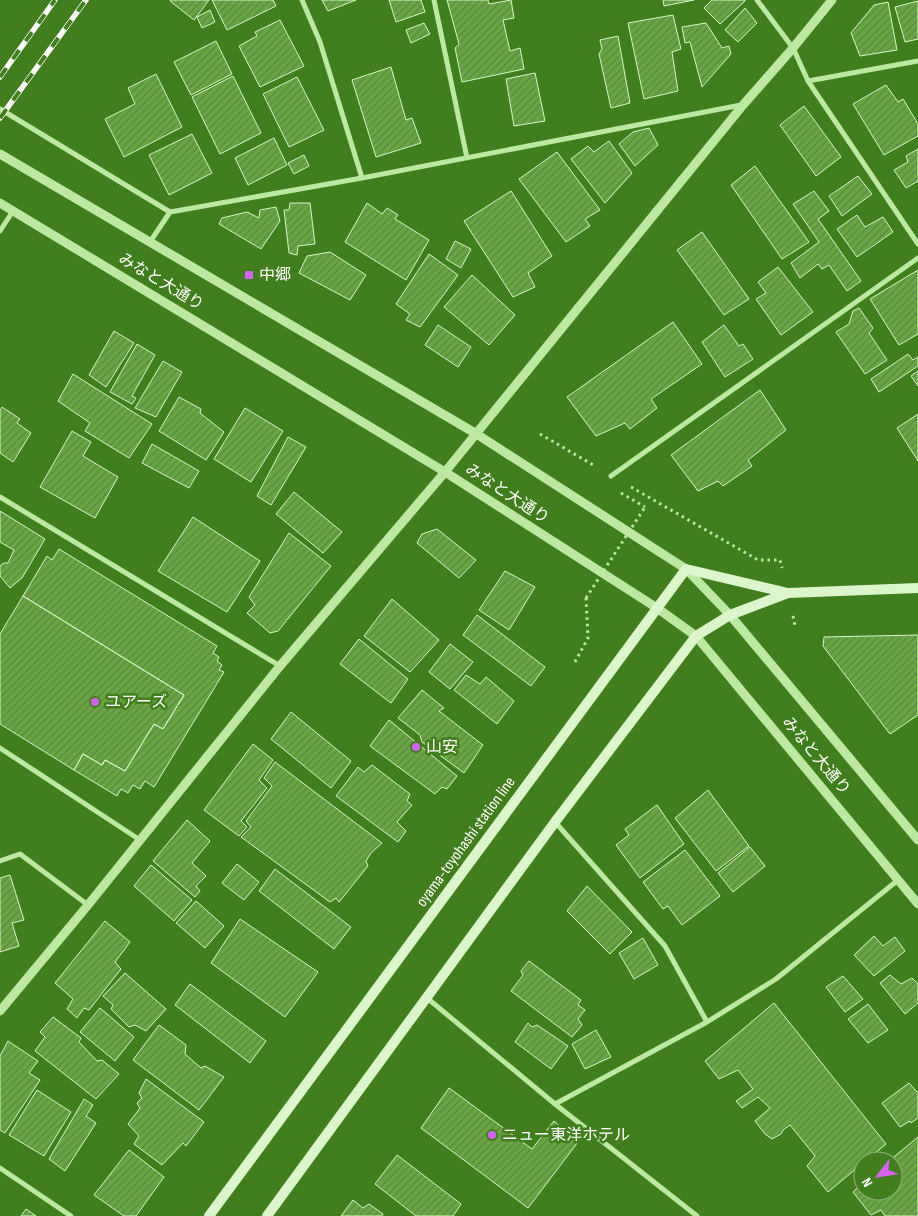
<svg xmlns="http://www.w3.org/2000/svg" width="918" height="1216" font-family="'Sofia Sans Condensed','Noto Sans JP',sans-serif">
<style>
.building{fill:url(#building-hatch);stroke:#d8f6c5}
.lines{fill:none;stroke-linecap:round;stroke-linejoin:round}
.path{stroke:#bce8a2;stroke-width:3;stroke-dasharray:2.5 4;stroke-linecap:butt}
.minor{stroke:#bce8a2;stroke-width:5}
.tertiary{stroke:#bce8a2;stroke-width:9}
.secondary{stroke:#dbf6cc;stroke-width:10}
.rail-casing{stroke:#fff;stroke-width:5.5}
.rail{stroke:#417e1e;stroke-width:4;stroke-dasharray:11;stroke-linecap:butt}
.path-bridge{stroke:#bce8a2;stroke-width:3;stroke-dasharray:2.5 4;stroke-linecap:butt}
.poi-dot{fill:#d661f7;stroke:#417e1e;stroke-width:2}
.labels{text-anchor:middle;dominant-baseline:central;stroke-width:5;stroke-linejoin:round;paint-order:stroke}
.poi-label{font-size:16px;fill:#fff;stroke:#417e1e;text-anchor:start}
.street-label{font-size:16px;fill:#fff;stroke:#417e1e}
</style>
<defs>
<pattern id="building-hatch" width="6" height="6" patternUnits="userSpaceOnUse" patternTransform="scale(1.25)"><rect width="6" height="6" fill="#68a642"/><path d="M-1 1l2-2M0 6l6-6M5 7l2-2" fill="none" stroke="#5e8646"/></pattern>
</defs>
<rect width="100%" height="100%" fill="#417e1e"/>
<path class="building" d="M171,0H209L194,20L170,1Z
M212,0H273L276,6L227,30Z
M322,0H356L328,11Z
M389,0H421L425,12L396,22Z
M447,0H488L489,4L511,0L514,18L503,20L510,51L520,48L524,69L462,82L455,48L459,44Z
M663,0H694L664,6Z
M712,0H745V1L720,24L704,8Z
M918,1V39L905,42L895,7Z
M888,2L897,50L860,56L851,33L874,5Z
M745,8L757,23L738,42L725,30Z
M210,10L215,22L202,28L197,17Z
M673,15L681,49L672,52L678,91L644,99L628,23Z
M280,20L304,66L260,87L239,46L257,36L255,32Z
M424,23L430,34L411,43L406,30Z
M706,23L722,48L729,46L731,54L702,87L690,42L685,43L682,27Z
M618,36L630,103L611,108L599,54L602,49L600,40Z
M216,41L232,74L191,95L174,62Z
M391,67L406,120L412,118L421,143L376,157L352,80Z
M535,73L545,121L514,126L506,79Z
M156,74L182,127L124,157L105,119L135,104L128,88Z
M233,76L261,133L220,154L192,97Z
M297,77L324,130L289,147L263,94Z
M886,85L898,102L903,99L918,124V136L884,155L853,104Z
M804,106L841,157L816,176L780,125Z
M649,128L658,145L635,166L619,144L633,132Z
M192,134L212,173L169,195L149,155Z
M274,138L287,165L248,185L235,158Z
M609,141L632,173L605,203L571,159L588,146L594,152Z
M918,149V181L906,188L894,170L908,162L906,156Z
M557,152L600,210L585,219L590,226L566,242L519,179Z
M304,155L309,166L294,174L288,163Z
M755,166L809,242L782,259L731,185Z
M858,176L872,194L842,216L829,196Z
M511,191L552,256L528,273L535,287L513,297L464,221Z
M814,191L829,211L818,219L861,281L847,291L829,265L822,269L818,264L800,278L791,263L819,242L793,204Z
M290,203H310L315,244L298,246L297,255L289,253L284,210H289Z
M367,203L382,214L387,208L398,215L395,219L429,240L406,280L345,242Z
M276,207L280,221L261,249L219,224L222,218L247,212L259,218L260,210Z
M857,215L865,227L883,217L893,232L857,257L837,229Z
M702,232L749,299L724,315L677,250Z
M455,241L471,249L461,268L446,259Z
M330,252L366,275L350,300L299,273L307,256Z
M429,254L458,275L420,327L406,320L410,314L396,304Z
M778,267L813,312L781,335L756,299L766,293L758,282Z
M918,270V334L899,345L870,299Z
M472,275L515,315L489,345L444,307Z
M859,308L873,328L869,333L887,360L865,374L836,332L849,324L853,311Z
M673,322L702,364L651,399L657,408L630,429L625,423L596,436L567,397Z
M438,325L471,347L458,367L425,345Z
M724,325L739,346L743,344L753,359L725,377L702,342Z
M114,331L134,343L106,387L89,375Z
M137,344L155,355L132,396L136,398L132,404L110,392Z
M908,354L913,360L918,357V366L879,392L871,379Z
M163,361L182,372L156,417L135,408Z
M918,371V386L911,376Z
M73,374L152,424L129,458L85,431L90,423L58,401Z
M760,390L786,430L748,460L752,466L723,486L718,481L698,491L671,455Z
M179,397L201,409L200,413L224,432L206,460L159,431Z
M2,407L20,419L17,423L31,433L13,462L0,453V411Z
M245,408L283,431L251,482L214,459Z
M918,414V461L897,428Z
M72,431L91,442L83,456L118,477L95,518L40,487Z
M288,437L306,447L271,505L257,496Z
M152,444L199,471L189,488L142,463Z
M294,492L342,532L323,553L276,514Z
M0,511L45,539L22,578L10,588L0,576V566L4,563H8L14,550L0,542Z
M193,517L260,561L227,612L158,571Z
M437,529L476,560L459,578L417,543L422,534Z
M289,533L331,566L278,631L270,633L247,613L255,605L249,597Z
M59,549L217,646L213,653L219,657L217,661L222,665L219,670L224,672L154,787L145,781L140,789L133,785L128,793L121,789L117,796L74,770L83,754L102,765L105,760L125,771L154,724L163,729L184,695L23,596L47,556L52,560Z
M505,571L535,587L509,630L479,610Z
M23,596L184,695L163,729L154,724L125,771L105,760L102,765L83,754L74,770L0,724V634Z
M392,599L439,640L410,672L364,636Z
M477,615L545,667L531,686L463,635Z
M918,635V715L890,734L823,646L824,637Z
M359,639L408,679L391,703L340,664Z
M450,644L473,662L450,689L429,672Z
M466,675L480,684L486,677L514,701L497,724L454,690Z
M422,690L444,708L439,711L483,745L464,773L422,742L420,735L398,718Z
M291,712L351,761L331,788L271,739Z
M389,720L457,776L447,789L442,787L435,794L370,746Z
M253,744L273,760L259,780L267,788L241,821L247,827L239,836L204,810Z
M275,762L382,843L371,853L366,861L368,866L339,902L336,898L330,902L241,837L251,827L246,821L272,786L264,778Z
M372,765L410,794L407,801L412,805L397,822L406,831L398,842L336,796L358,767L364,772Z
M708,790L749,846L716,871L675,818Z
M657,805L684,844L640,878L616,845L629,835L625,829Z
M187,820L210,841L192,863L206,876L196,886L200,891L195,897L153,861Z
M750,847L765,866L733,892L718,873Z
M685,850L720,896L682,925L668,906L663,909L643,882Z
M237,864L259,882L244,900L222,883Z
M151,865L192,900L174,921L134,886Z
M275,869L351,927L334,949L259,891Z
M10,875L24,920L12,923L19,946L0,952V878Z
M587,886L632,932L610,954L567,911Z
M196,901L224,926L205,948L176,923Z
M240,919L318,972L285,1017L211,963Z
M105,921L130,942L115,962L121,969L89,1010L84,1008L77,1018L67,1009L73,999L55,983Z
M874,936L883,946L895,937L905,951L874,976L854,955Z
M643,938L658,965L634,979L619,953Z
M529,961L581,1000L578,1005L585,1010L578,1019L582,1025L572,1037L511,991L523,975L521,971Z
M125,973L166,1009L146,1031L135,1025L129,1027L111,1009L113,1005L103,996Z
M890,975L901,984L912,978L918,984V1003L905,1014L880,983Z
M843,976L863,999L845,1012L826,987Z
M190,984L266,1041L250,1063L175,1005Z
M774,1003L886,1144L866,1161H863V1163L828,1192L807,1166L815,1156L790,1125L783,1130L781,1134L772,1139L765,1134L755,1121L770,1108L758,1097L742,1108L736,1101L753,1089L738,1070L719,1079L705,1061Z
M868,1004L888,1030L868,1043L848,1019Z
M100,1008L134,1037L115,1061L80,1032Z
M53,1017L81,1038L79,1042L97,1061L102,1060L119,1074L96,1099L35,1051L45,1037L40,1032Z
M528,1023L532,1027L537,1025L568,1046L551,1069L515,1042Z
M159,1025L186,1045L185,1054L201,1068L205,1066L224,1077L199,1110L133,1060Z
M596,1030L611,1057L585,1069L572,1044Z
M8,1041L38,1061L29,1073L40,1080L5,1133L0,1130V1056Z
M146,1079L204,1122L186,1146L183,1143L162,1165L134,1144L139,1136L128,1124L140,1108L137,1103L142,1098L139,1093Z
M909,1083L918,1093V1118L911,1123L910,1121L900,1127L882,1103Z
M449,1088L532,1149L554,1121L578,1142L528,1208L421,1128Z
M37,1090L71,1112L44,1156L9,1135Z
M84,1099L93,1105L86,1116L96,1123L65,1171L49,1159Z
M918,1137V1216H885L881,1210L871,1215L853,1192L863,1183V1191H893V1161H889Z
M129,1150L164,1177L136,1216H124L94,1195Z
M397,1155L461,1204L453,1216H416L375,1184Z
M353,1200L363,1208L369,1204L383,1214L382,1216H341Z
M26,1209L36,1216H21Z"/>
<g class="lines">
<path class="path" d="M540,434L595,466
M631,487L758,560H780L782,568
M621,493L645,507
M793,616L795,626
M575,662L588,638L586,598"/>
<path class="minor" d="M302,0L320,42L362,178
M434,0L467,158
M757,0L793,48L808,81L918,244
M808,81L918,61
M0,109L170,212
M0,231L13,211
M150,242L170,212L362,178L741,105
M611,476L918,258
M0,497L280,666
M0,748L140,840
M555,822L665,946L707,1022
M0,861L20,854L88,905
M427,998L555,1104L697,1216
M555,1104L707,1022L776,979L898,880
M0,1168L71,1216"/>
<path class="tertiary" d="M0,154L475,433L686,569L730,615L918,840
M0,203L445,472L657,608L696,636L918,904
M0,1011L88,905L280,666L445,472L743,105L793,48L832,0"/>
<path class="secondary" d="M209,1216L686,569L788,593L918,588
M267,1216L555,822L696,636L730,615L788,593"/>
<defs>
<path id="rail" d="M0,77L55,0
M0,118L86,0"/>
</defs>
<use href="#rail" class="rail-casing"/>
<use href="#rail" class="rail"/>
<path class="path-bridge" d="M586,598L645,507"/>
</g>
<g class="poi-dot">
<rect x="244" y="270" width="10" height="10" rx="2.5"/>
<circle cx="95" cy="702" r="5"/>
<circle cx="416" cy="747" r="5"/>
<circle cx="492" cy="1135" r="5"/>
</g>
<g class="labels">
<g class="poi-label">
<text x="259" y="275">中郷</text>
<text x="105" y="702">ユアーズ</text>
<text x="426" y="747">山安</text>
<text x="502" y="1135">ニュー東洋ホテル</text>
</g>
<g class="street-label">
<text transform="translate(161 282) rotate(31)">みなと大通り</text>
<text transform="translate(507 494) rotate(33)">みなと大通り</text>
<text transform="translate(816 756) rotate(50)">みなと大通り</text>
<text transform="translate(466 842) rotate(-54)">oyama-toyohashi station line</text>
</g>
</g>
<g transform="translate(878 1176) rotate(239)"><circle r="24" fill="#417e1e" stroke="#8db278"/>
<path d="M0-4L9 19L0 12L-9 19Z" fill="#d661f7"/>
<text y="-8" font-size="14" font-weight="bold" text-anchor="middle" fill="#ffffff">N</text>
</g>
</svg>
